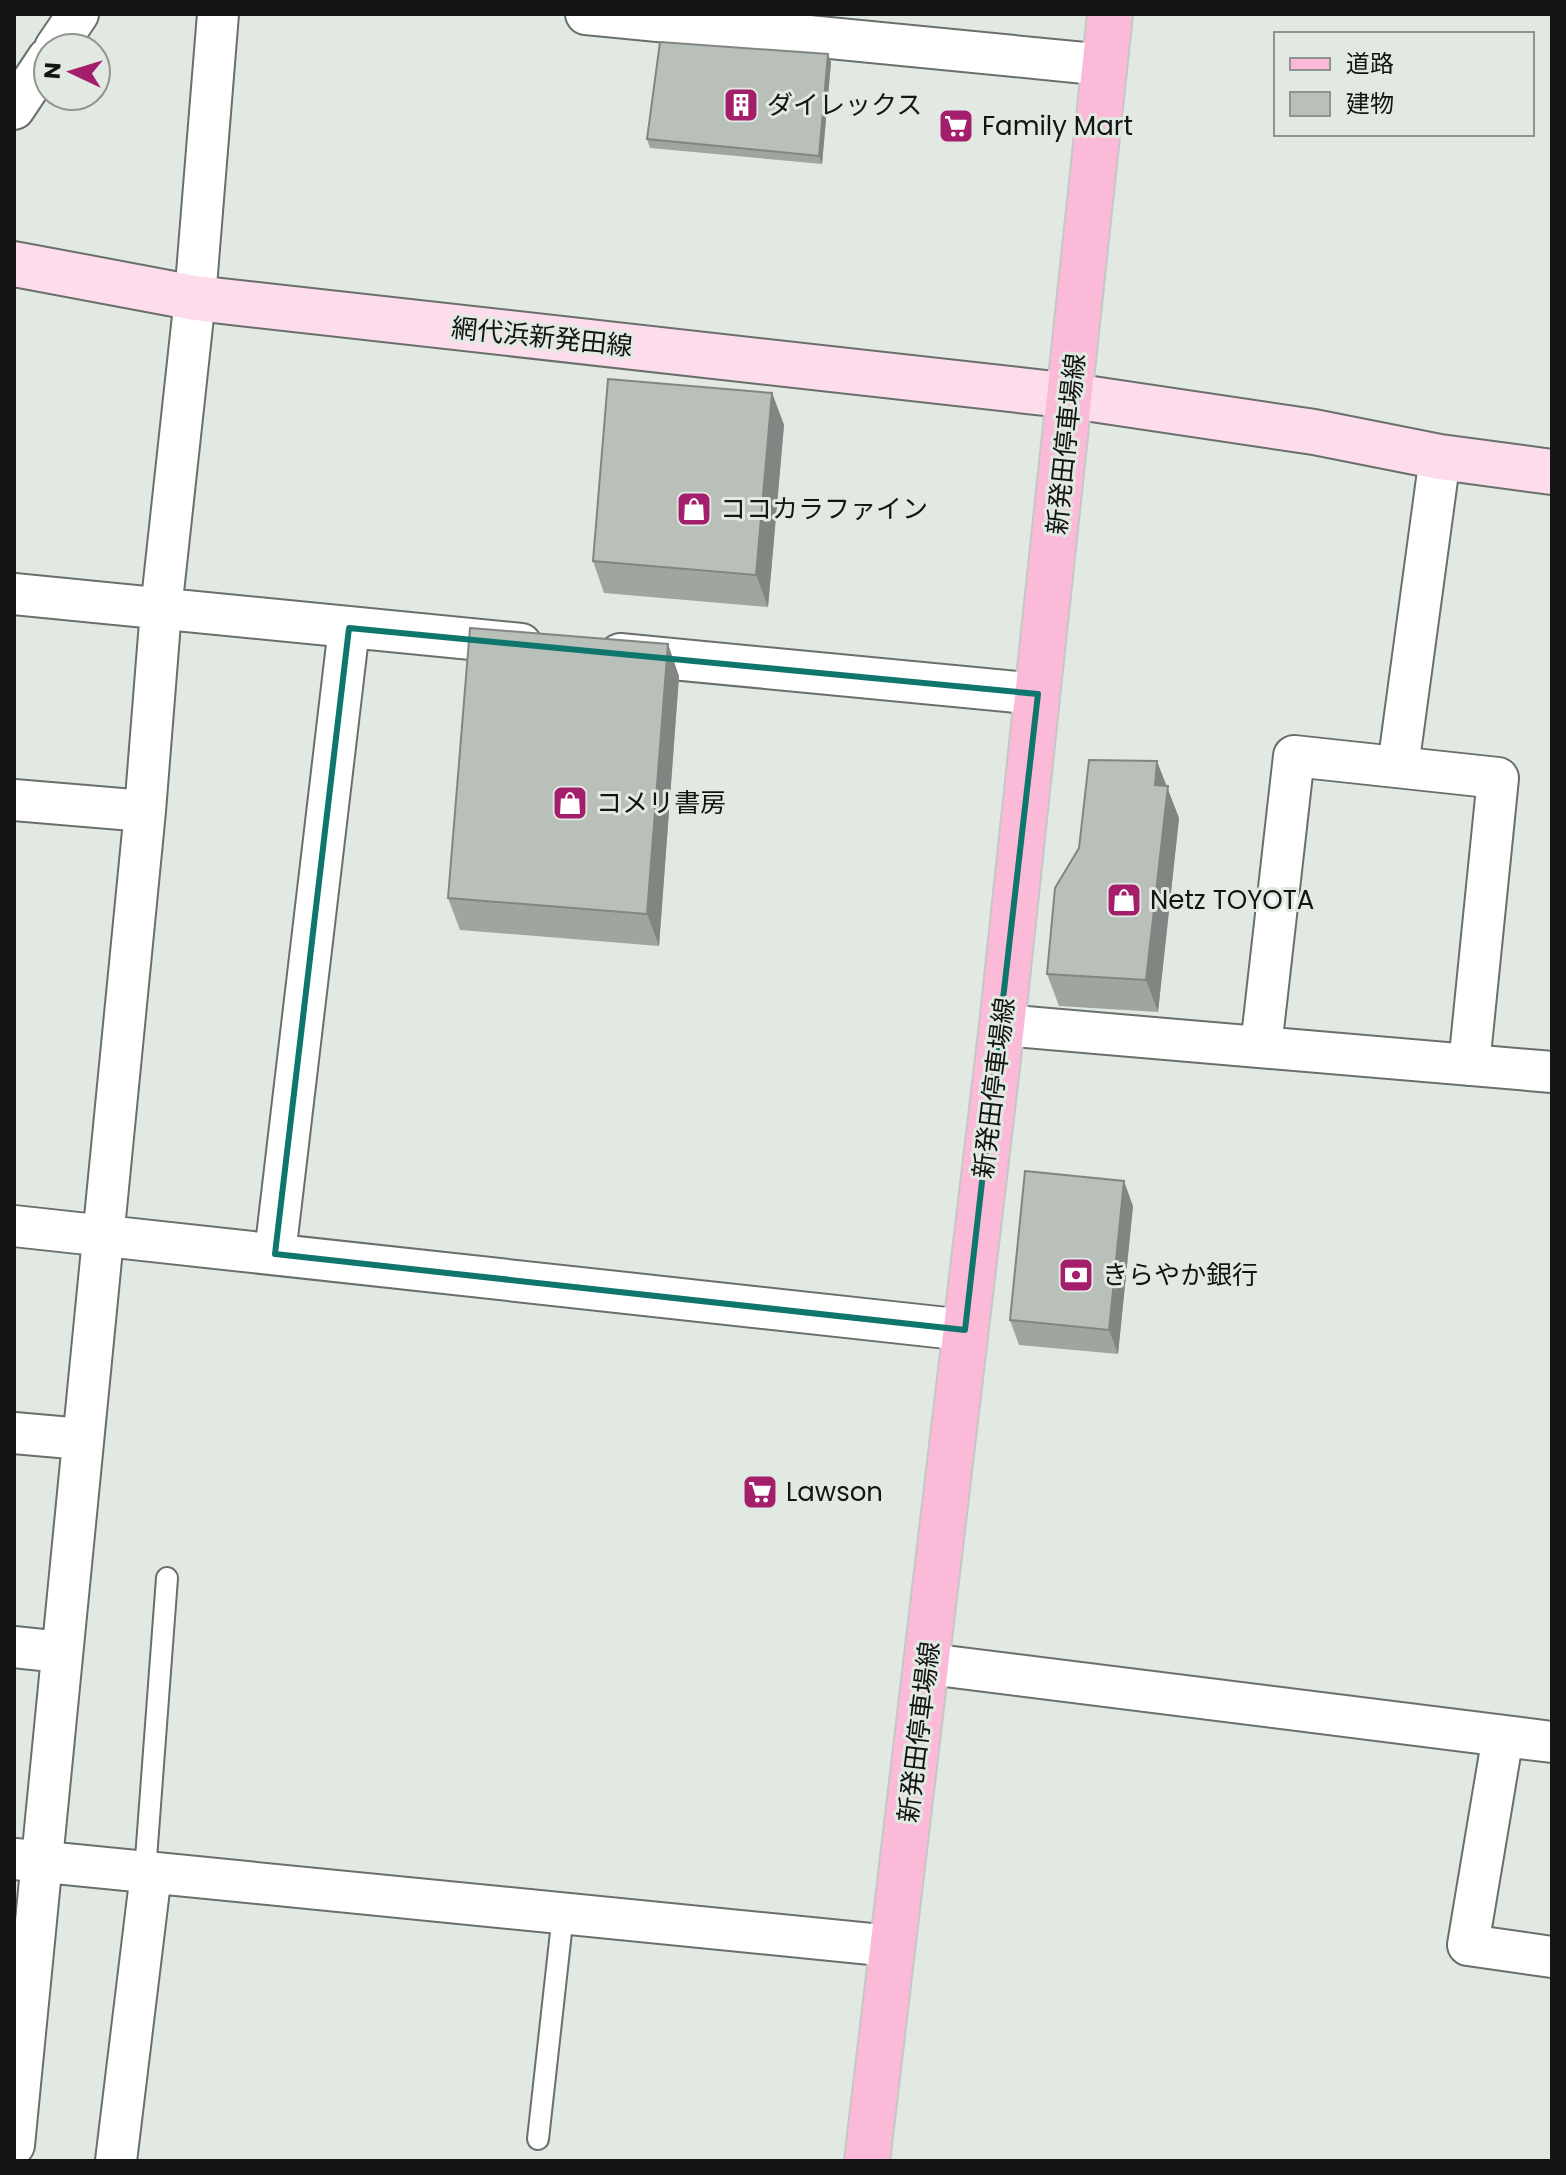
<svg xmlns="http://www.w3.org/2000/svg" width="1566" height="2175" font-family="Poppins,'Noto Sans JP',sans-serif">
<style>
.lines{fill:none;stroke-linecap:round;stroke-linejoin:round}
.lane-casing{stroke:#696f6a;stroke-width:24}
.street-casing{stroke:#696f6a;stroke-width:44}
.secondary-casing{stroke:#696f6a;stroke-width:48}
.primary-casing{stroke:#c6c7c6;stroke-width:48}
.lane{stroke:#fff;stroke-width:20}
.street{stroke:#fff;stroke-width:40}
.secondary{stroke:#fddcec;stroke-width:44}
.primary{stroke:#fabad8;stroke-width:44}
.wall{fill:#9fa59f}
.shaded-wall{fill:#828682}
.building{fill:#b9c0b9;stroke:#828682;stroke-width:2}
.marked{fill:none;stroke:#0f766e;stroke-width:6;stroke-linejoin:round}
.labels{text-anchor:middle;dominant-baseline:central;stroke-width:6;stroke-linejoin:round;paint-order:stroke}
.poi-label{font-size:26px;fill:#121512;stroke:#e2e9e3;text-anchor:start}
.street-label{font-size:26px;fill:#121512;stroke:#e2e9e3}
</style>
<rect width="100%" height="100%" fill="#e2e9e3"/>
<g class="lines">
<defs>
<path id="lane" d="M145,1872L167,1578
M538,2139L563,1914"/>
<path id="street" d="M586,14L1105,65
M55,48L78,14
M14,109L48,58
M14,594L521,644
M620,654L1038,694
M1398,767L1440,457
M14,800L145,811
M1002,1025L1552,1072
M1261,1047L1294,756L1498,778L1469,1065
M14,1226L965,1330
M275,1254L349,628
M14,1433L82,1439
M14,1647L61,1652
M929,1664L1552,1742
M1503,1736L1468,1945L1552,1957
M15,1859L891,1946
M14,2145L145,811L161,610L195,298L218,14
M116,2161L151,1873"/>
<path id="secondary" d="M14,264L195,298L1072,396L1314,432L1440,457L1552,472"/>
<path id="primary" d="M867,2161L1002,1025L1110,14"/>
</defs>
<use href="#lane" class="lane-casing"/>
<use href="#street" class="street-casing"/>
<use href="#secondary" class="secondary-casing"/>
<use href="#primary" class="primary-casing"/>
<use href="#lane" class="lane"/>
<use href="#street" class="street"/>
<use href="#secondary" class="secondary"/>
<use href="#primary" class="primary"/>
</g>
<path class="wall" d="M831,62L822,164L650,148L647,139Z
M772,393L784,425L768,607L604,593L593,561Z
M679,676L659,946L460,930L448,898Z
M1166,786L1179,818L1158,1012L1059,1006L1047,974L1079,848Z
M1133,1206L1118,1354L1019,1345L1010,1320Z"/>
<path class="shaded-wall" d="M828,54L831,62L822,164L819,156Z
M772,393L784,425L768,607L756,575Z
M668,644L679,676L659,946L647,914Z
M1157,761L1179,818L1158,1012L1146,980Z
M1124,1181L1133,1206L1118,1354L1109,1330Z"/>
<path class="building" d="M660,42L828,54L819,156L647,139Z
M608,379L772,393L756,575L593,561Z
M470,628L668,644L647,914L448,898Z
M1089,760L1157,761L1155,785L1168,786L1146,980L1047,974L1055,888L1079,848Z
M1025,1171L1124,1181L1109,1330L1010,1320Z"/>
<path class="marked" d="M349,628L1038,694L965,1330L275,1254Z"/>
<defs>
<symbol id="building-square" viewBox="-11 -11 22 22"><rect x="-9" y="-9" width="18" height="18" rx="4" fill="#a41f6b" stroke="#e2e9e3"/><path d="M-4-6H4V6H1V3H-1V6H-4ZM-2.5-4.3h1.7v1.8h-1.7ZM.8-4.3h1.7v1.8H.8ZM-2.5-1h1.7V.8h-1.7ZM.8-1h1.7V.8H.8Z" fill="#fff"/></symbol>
<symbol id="supermarket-square" viewBox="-11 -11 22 22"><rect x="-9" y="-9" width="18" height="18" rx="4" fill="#a41f6b" stroke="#e2e9e3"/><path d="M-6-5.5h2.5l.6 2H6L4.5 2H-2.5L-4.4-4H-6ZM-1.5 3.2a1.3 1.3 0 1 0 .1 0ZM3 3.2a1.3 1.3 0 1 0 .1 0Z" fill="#fff"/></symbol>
<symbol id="shop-square" viewBox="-11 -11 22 22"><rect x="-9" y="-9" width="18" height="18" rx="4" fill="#a41f6b" stroke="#e2e9e3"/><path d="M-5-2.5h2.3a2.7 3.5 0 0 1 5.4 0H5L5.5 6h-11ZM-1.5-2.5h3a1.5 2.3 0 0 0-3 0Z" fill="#fff"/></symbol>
<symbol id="bank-square" viewBox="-11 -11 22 22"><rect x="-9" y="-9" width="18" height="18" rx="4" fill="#a41f6b" stroke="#e2e9e3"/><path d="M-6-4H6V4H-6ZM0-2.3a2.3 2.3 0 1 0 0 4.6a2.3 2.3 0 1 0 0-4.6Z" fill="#fff"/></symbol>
</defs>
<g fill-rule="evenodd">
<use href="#building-square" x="721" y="85" width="40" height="40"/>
<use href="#supermarket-square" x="936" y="106" width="40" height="40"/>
<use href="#shop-square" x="674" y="489" width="40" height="40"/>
<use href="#shop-square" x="550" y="783" width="40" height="40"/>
<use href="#shop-square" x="1104" y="880" width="40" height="40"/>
<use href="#bank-square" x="1056" y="1255" width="40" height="40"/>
<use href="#supermarket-square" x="740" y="1472" width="40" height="40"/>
</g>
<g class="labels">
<g class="poi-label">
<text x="767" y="105">ダイレックス</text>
<text x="982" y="126">Family Mart</text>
<text x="720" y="509">ココカラファイン</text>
<text x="596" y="803">コメリ書房</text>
<text x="1150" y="900">Netz TOYOTA</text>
<text x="1102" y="1275">きらやか銀行</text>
<text x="786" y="1492">Lawson</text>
</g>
<g class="street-label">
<text transform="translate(542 337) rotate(6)">網代浜新発田線</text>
<text transform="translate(1066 444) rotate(-84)">新発田停車場線</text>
<text transform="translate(994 1088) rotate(-83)">新発田停車場線</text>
<text transform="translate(919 1732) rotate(-83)">新発田停車場線</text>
</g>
</g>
<rect width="1566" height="2175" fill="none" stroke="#121512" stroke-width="32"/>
<rect x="1274" y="32" width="260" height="104" fill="#e2e9e3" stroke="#8f948f" stroke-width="2"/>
<rect x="1290" y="58" width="40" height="12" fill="#fabad8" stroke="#8f948f" stroke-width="2"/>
<text x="1346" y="72" font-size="24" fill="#121512">道路</text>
<rect x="1290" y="92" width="40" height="24" fill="#b9c0b9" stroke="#8f948f" stroke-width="2"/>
<text x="1346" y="112" font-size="24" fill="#121512">建物</text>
<g transform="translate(72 72) rotate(274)"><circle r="38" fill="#e2e9e3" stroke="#8f948f" stroke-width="2"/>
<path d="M0-6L14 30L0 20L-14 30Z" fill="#a41f6b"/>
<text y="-12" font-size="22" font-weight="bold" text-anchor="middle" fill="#121512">N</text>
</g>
</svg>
